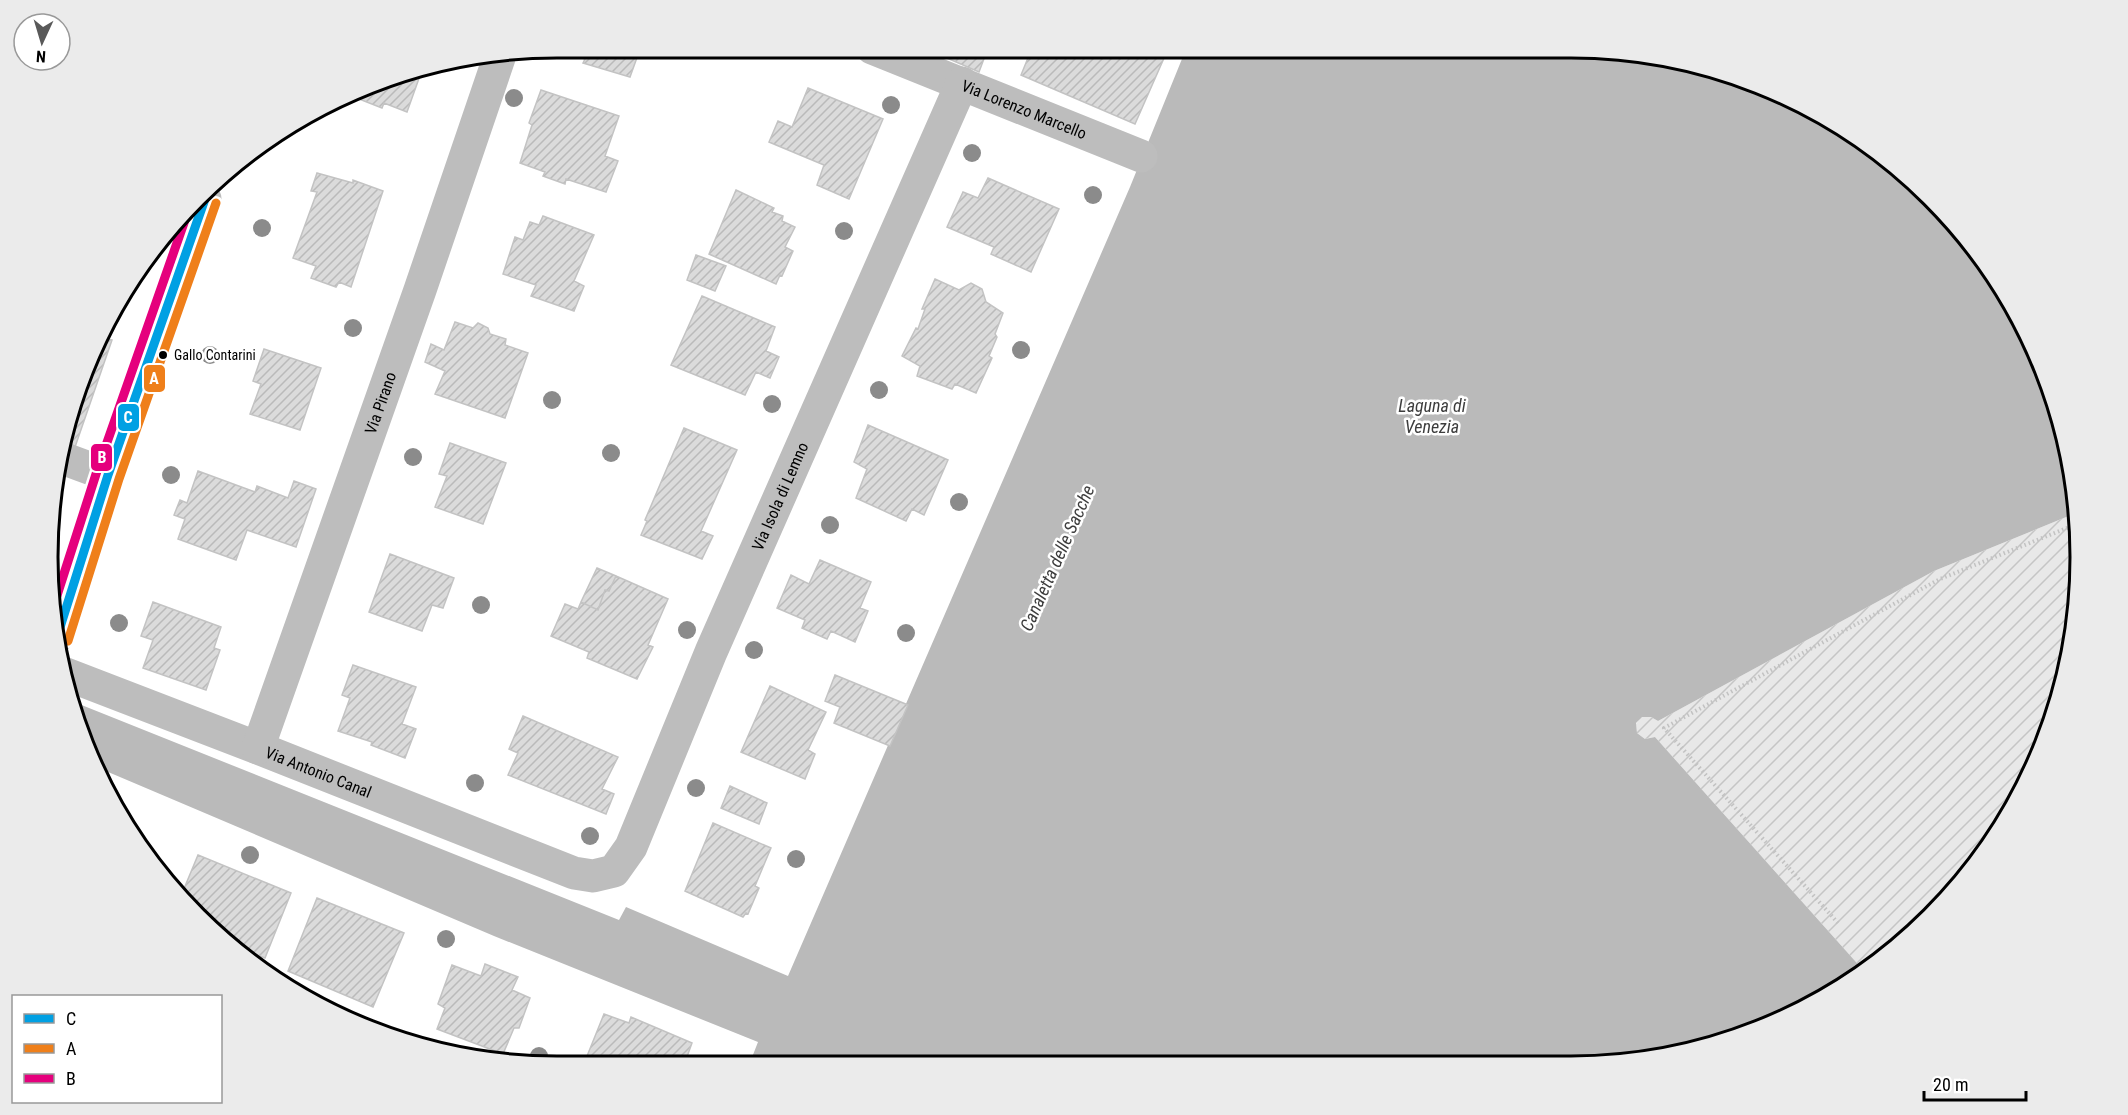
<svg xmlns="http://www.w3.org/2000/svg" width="2128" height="1115" font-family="'Roboto Condensed',sans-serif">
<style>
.garden{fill:url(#garden-furrows)}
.water{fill:#bababa}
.building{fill:url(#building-hatch);stroke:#c3c3c3;stroke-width:1.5}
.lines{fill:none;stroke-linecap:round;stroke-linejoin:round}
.path{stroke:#c2c2c2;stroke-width:4;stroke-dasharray:1.5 3;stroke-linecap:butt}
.minor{stroke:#bdbdbd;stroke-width:33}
.bus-1-casing{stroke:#fff;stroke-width:14}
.bus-2-casing{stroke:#fff;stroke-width:14}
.bus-3-casing{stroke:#fff;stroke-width:14}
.bus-1{stroke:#00a0e3;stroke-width:9}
.bus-2{stroke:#ef7f1a;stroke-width:9}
.bus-3{stroke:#e5007d;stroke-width:9}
.tree{fill:#8b8b8b}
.bus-dot{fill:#000;stroke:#fff;stroke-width:2}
.labels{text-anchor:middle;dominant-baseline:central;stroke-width:5;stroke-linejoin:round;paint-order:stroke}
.bus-label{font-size:14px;fill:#000;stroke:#fff;text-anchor:start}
.street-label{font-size:16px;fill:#000;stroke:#fff}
.water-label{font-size:18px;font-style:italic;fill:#3d3d3d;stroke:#fff}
.rim{fill:none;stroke:#000;stroke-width:3}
.line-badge{stroke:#fff;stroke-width:2}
.badge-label{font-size:16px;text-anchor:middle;font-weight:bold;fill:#fff}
</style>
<defs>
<pattern id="garden-furrows" width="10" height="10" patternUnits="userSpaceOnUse" patternTransform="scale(1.5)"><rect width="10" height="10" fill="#e8e8e8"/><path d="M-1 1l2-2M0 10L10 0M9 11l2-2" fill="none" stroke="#c5c5c5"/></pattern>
<pattern id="building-hatch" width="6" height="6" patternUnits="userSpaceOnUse" patternTransform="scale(1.5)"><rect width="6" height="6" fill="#dbdbdb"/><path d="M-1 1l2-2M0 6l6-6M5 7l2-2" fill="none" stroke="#bababa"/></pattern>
</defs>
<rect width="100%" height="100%" fill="#fff"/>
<path class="garden" d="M2076,513L2079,591L2063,690L2027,783L1954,893L1880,962L1864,971L1655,737L1645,739L1637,733L1636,724L1641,717H1651L1658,721L1934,571Z"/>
<path class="water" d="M1186,49H1603L1703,65L1796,101L1881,154L1954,222L2012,303L2053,394L2076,491V513L1934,571L1658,721L1651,717H1642L1636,723L1637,733L1645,739L1655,737L1864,971L1765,1028L1637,1063L749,1065L758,1042L494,936L94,766L69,700L619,920L626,907L788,976L1130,187Z"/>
<path class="building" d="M562,48H655L652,58L639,52L630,77L583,63L585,59L560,51Z
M924,48H988L979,72Z
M1032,48L1168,49L1135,124L1021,75Z
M422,70L407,112L384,103L382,108L359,99V96L356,95L393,75Z
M808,88L883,119L849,199L817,185L824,165L769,142L778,121L792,127Z
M541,90L619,116L605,156L618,161L606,192L566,179L565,184L543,176L545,172L520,163L532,125L529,123Z
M317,173L353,183V180L383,191L351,287L339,282L336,287L311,278L316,266L293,258L317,192L311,191Z
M988,178L1059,209L1031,272L991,254L994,247L947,227L963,192L978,198Z
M736,190L774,208L772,212L783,216L782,221L795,227L785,247L793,251L782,276L780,275L776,284L709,254Z
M543,216L594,235L574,281L584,286L574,311L531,296L536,285L503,274L515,237L523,240L530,222L539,225Z
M696,255L726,266L715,291L687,280Z
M136,272L118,321L114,319L134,275Z
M935,279L959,290L971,283L982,289L986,302L1003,313L995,334L997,337L989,356L992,358L976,393L955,384L952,389L917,376L920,366L902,356L916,328L918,329L925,309H922Z
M702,296L775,327L766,351L779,357L770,378L756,372L745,395L671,365Z
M455,322L473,328L478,323L488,328L490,334L506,339L505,345L528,353L505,418L435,394L445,371L425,362L431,344L444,350Z
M105,338L112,340L75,447L64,444L65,426Z
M264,349L321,368L300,430L250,414L261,384L253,381Z
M868,425L948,460L924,515L912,509L906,521L856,498L867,469L854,462Z
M684,428L737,450L701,531L713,536L702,559L641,535L647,521L645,520Z
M450,443L506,463L483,524L435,507L447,476L439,474Z
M198,471L255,492L257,486L288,498L294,481L316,489L296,547L247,530L236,560L178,539L185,519L174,515L180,500L187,503Z
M390,554L454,578L443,608L432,605L422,631L369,612Z
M820,560L871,582L860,608L868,611L855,642L831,631L827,639L802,628L805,620L777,608L791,575L809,584Z
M597,568L616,576L609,591L605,590L598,610L581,602Z
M616,576L668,599L648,645L653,647L637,679L587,658L589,652L551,636L565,604L578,609L581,602L598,610L605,590L609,591Z
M153,602L221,627L214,648L220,650L206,690L143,668L153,640L141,636Z
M353,665L416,687L402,724L416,729L405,758L371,745L372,742L338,731L350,698L342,695Z
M835,675L908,705L890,746L834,723L840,707L825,701Z
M770,686L826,712L808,750L815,754L805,779L741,752Z
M523,716L618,757L602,789L614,794L606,814L508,775L518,753L509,749Z
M730,786L767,803L759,824L721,808Z
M713,823L771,848L755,886L759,888L748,914L746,913L743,917L685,891Z
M198,855L291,893L265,958L239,948L197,918L181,896Z
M317,898L404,933L373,1007L288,971Z
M485,964L518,977L512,990L530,998L519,1028H514L503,1054L437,1029L445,1008L438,1004L452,965L481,976Z
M604,1014L629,1023L631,1017L692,1043L684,1065L596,1066L585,1061Z"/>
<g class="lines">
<path class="path" d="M1838,923L1664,728L1940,579L2077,524"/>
<g class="minor">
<path id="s1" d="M872,48L1141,156"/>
<path d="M62,458L108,475"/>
<path d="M57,637L108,475L205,199"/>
<path id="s2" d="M63,673L258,748L574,873L593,876L614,871L631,847L711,652L962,83"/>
<path id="s3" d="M258,748L420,290L499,58"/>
</g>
<defs>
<path id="bus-1" d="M57,637L108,475L205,199"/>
<path id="bus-2" d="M68,641L119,479L216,203"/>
<path id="bus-3" d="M52,611L97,471L185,220"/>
</defs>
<use href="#bus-1" class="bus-1-casing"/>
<use href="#bus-2" class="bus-2-casing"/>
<use href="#bus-3" class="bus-3-casing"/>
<use href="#bus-1" class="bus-1"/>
<use href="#bus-2" class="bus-2"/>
<use href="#bus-3" class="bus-3"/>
</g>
<g class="tree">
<circle cx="514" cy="98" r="9"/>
<circle cx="891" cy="105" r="9"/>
<circle cx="972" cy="153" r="9"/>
<circle cx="1093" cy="195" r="9"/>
<circle cx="262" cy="228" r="9"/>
<circle cx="844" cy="231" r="9"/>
<circle cx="353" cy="328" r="9"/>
<circle cx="1021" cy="350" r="9"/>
<circle cx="210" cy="355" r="9"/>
<circle cx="879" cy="390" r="9"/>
<circle cx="552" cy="400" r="9"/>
<circle cx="772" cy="404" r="9"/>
<circle cx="611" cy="453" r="9"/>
<circle cx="413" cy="457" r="9"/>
<circle cx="171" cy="475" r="9"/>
<circle cx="959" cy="502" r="9"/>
<circle cx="830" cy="525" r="9"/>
<circle cx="481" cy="605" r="9"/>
<circle cx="119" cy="623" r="9"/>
<circle cx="687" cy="630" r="9"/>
<circle cx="906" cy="633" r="9"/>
<circle cx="754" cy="650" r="9"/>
<circle cx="475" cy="783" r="9"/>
<circle cx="696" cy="788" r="9"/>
<circle cx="590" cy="836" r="9"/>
<circle cx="250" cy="855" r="9"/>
<circle cx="796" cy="859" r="9"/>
<circle cx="446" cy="939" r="9"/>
<circle cx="539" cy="1056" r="9"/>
</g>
<circle class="bus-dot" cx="163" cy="355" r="5"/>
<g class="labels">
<g class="bus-label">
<text x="174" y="355">Gallo Contarini</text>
</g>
<g class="street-label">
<text stroke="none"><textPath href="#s1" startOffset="164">Via Lorenzo Marcello</textPath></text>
<text stroke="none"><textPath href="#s3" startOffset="366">Via Pirano</textPath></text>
<text stroke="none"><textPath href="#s2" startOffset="1000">Via Isola di Lemno</textPath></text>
<text stroke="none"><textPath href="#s2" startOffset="274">Via Antonio Canal</textPath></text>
</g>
<g class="water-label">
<text x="1432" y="405">Laguna di<tspan x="1432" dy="21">Venezia</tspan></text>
<text transform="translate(1057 558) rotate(-66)">Canaletta delle Sacche</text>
</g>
</g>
<path d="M0 0H2128V1115H0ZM557 58H1571A499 499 0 0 1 2070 557V557A499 499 0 0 1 1571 1056H557A499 499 0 0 1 58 557V557A499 499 0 0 1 557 58Z" fill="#ebebeb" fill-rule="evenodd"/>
<path class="rim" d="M557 58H1571A499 499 0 0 1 2070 557V557A499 499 0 0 1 1571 1056H557A499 499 0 0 1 58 557V557A499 499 0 0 1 557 58Z"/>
<g class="line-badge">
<rect x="143" y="364" width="23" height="29" rx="6" fill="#ef7f1a"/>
<rect x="117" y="403" width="23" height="29" rx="6" fill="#00a0e3"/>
<rect x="90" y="443" width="23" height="29" rx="6" fill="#e5007d"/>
</g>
<g class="badge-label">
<text x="154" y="384">A</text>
<text x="128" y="423">C</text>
<text x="102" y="463">B</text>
</g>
<rect x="12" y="995" width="210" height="108" fill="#ffffff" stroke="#999999" stroke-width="1.5"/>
<rect x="24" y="1014" width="30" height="9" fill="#00a0e3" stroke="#999999" stroke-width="1.5"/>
<text x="66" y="1025" font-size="18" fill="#000000">C</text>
<rect x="24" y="1044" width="30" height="9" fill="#ef7f1a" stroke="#999999" stroke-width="1.5"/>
<text x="66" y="1055" font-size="18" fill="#000000">A</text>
<rect x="24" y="1074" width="30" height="9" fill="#e5007d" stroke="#999999" stroke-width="1.5"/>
<text x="66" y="1085" font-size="18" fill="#000000">B</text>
<g transform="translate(42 42) rotate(184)"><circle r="28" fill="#ffffff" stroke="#999999" stroke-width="1.5"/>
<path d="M0-4.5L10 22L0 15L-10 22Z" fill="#595959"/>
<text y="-9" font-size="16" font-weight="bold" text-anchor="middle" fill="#000000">N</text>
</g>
<path d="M1924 1091v9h102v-9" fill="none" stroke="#000000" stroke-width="3"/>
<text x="1933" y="1091" font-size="18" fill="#000000" stroke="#ffffff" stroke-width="4.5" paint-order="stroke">20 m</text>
</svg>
